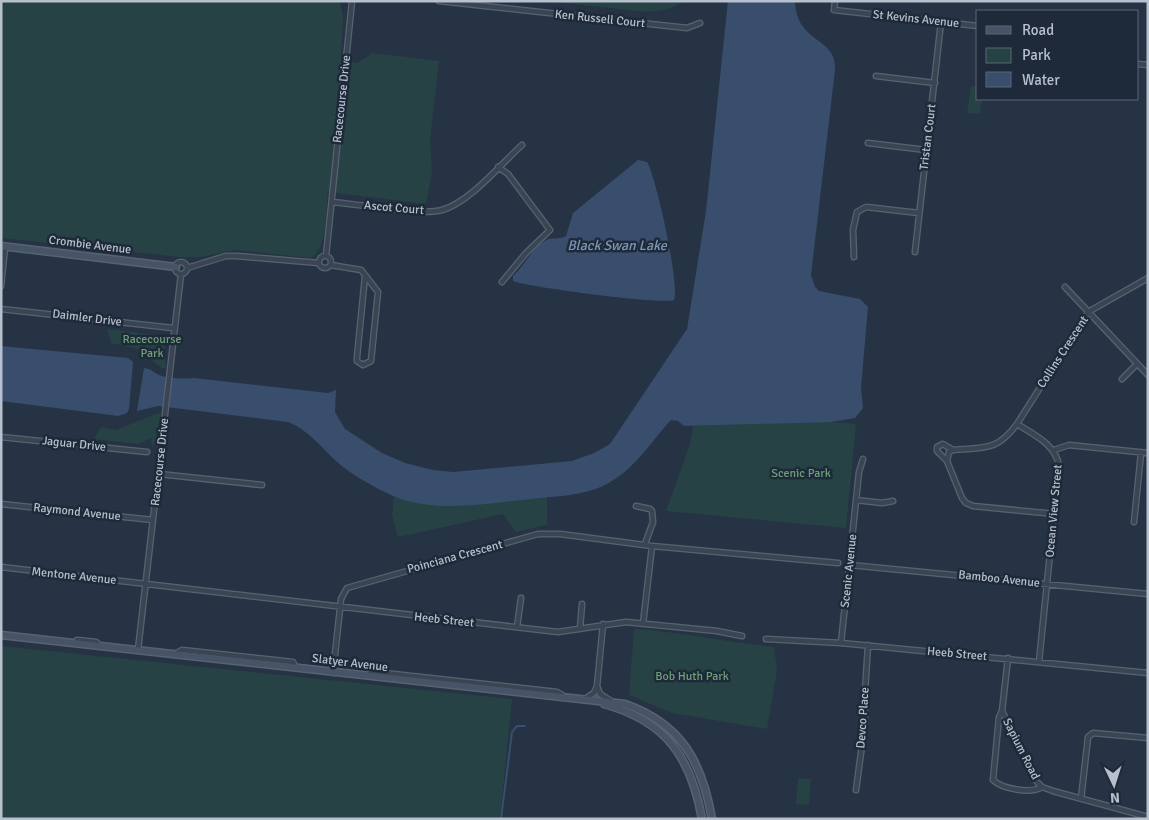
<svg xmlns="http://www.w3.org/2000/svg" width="1149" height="820" font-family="Signika,sans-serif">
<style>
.green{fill:#274245}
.water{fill:#384e6c}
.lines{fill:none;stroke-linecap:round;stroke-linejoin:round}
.stream{stroke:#384e6c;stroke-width:2}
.street-casing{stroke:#586371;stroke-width:7}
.secondary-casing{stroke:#586371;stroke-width:9}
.street{stroke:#3a4554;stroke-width:4.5}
.secondary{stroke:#475467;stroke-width:6}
.labels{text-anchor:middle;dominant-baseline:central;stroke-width:5;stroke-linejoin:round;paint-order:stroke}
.street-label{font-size:12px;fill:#b7c0cd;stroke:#1e2a39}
.park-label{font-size:12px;fill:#6ca077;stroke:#1e2a39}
.water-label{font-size:14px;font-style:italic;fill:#7c96b6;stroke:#1e2a39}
</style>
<rect width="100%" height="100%" fill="#253344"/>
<path class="green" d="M1,1H340L343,17L341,61L358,63L373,53L439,61L430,140L432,171L426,204L328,192C326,209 328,249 311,258L235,250L201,257H179L1,238Z
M546,1H684C673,9 661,11 647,12Z
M971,86L978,87V99H982L980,114L967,113Z
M107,329L164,336L166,368H162L135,348L111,343Z
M161,412L155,443L152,446L151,438L139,444L94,439L101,427L116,430Z
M820,421L856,424L846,528L666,511L690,444L693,426Z
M394,496C444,511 496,503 547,497V525L516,532L503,514L398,537L392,515Z
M634,629C681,632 727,642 774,647L777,670L767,729L672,713L629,695Z
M1,646L512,699L500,819H1Z
M798,778L811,779L809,805L796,804Z"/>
<path class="water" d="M728,1H795C796,44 838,37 835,70L811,275L815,287L819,291L860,299L868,307L861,388L863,408L855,418L831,422L684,426L678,421L671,420C649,444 634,471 603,486C582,496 556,496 532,499C488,503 436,514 393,496C374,487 351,475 335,460C321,447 307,429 288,422L158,406L137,411L144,368C151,369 153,372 159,375C169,379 183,379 194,378L328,393L336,390L335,412L345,429L382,453L405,463L433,470L453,472L572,461L594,453L610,444L687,329L706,211Z
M638,160L647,162C656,176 680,285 674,300C664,305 527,287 513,281V276C525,265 531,249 546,240C552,237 559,240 566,236L573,213Z
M1,346L128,358L133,362L129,409L127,413L118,416L1,401Z"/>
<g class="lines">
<path class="stream" d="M501,819L512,732L517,726H525"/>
<defs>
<path id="street" d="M439,1L687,28L700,23
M835,1L834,10L978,26
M1138,64L1148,65
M876,76L935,83
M868,143L926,150
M498,167L508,174L550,230L526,253L502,282
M332,202C358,204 420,216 442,210C469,203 501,164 522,145
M915,252L941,22
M326,256L352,1
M319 262a6 6 0 1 1 12 0a6 6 0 1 1-12 0Z
M854,257L853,230L857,212L866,207L919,213
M175 268a6 6 0 1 1 12 0a6 6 0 1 1-12 0Z
M331,265L361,270L378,292L371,361L363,365L357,361V357L365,276
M187,268L226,256H237L319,263
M1,286L5,247
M1065,287L1148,375
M1,309L173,328
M1122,379L1137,364
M1017,424C996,452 984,447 953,450L949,452L947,461L962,498L966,503L973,506L1055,514
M1,437L147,452
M1054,450L1069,445L1148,453
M947,461L937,451V447L943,444L953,450
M159,474L262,485
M856,500L882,503L893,501
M1,504L153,520
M636,506L650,509L652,511L653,522L645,544
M1134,522L1141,453
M850,565L1148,594
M1,567L558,632L626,622L717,631L742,636
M643,624L652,546
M517,627L521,598
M580,629L582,604
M766,639L841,643L1148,673
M77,640L96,642L101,646
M841,643L859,472L863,459
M138,650L181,274
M175,654L182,650L293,662L296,668
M1008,658L1002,711L1036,781L1042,787L1053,791L1148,817
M1039,662L1059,465C1054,443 1034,435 1017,424L1088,312L1148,278
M333,673L341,599L347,588L538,534H560L652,546L838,563
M367,675L375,672L557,692L562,695L561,698
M597,686L600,694L611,701
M585,699L594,693L597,686L603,624
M1002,711L999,717L993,780C1002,789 1031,794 1042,787
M856,790L865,723V692L868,645
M1081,799L1088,737L1093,733L1148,738"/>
<path id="secondary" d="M1,246L176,267
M1,635L625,704C682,724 702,762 712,819
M604,704C666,721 691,757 702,819"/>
</defs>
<use href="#street" class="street-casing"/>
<use href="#secondary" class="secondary-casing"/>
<use href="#street" class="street"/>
<use href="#secondary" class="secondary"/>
</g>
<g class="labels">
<g class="street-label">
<text transform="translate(600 19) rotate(6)">Ken Russell Court</text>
<text transform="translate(916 19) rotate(6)">St Kevins Avenue</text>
<text transform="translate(342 99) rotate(-84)">Racecourse Drive</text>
<text transform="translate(928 137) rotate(-83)">Tristan Court</text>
<text transform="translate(394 208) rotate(5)">Ascot Court</text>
<text transform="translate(90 245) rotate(7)">Crombie Avenue</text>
<text transform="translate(87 318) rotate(7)">Daimler Drive</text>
<text transform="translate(1063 352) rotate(-57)">Collins Crescent</text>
<text transform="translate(74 444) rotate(6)">Jaguar Drive</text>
<text transform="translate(160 462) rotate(-84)">Racecourse Drive</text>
<text transform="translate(1054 511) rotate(-85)">Ocean View Street</text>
<text transform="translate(77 512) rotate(6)">Raymond Avenue</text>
<text transform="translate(455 557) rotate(-15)">Poinciana Crescent</text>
<text transform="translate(849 571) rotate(-84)">Scenic Avenue</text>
<text transform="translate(74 576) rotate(6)">Mentone Avenue</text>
<text transform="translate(999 579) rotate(6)">Bamboo Avenue</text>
<text transform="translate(444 620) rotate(6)">Heeb Street</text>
<text transform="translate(957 654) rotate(5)">Heeb Street</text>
<text transform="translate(350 663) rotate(7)">Slatyer Avenue</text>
<text transform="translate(863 718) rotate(-86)">Devco Place</text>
<text transform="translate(1021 749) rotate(63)">Sapium Road</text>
</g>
<g class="park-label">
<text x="152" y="339">Racecourse<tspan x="152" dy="14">Park</tspan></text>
<text x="801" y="473">Scenic Park</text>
<text x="692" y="676">Bob Huth Park</text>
</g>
<g class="water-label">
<text x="617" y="245">Black Swan Lake</text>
</g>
</g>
<rect width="1149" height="820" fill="none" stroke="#b7c0cd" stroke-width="5"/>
<rect x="976" y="10" width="162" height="90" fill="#1e2a39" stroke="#5b6674"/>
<rect x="986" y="26" width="25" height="8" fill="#475467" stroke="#5b6674"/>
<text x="1022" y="35" font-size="15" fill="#b7c0cd">Road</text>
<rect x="986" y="48" width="25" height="15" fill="#274245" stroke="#5b6674"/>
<text x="1022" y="60" font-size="15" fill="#b7c0cd">Park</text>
<rect x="986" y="72" width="25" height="15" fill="#384e6c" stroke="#5b6674"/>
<text x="1022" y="85" font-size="15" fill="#b7c0cd">Water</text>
<g transform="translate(1114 785) rotate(176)" stroke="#1e2a39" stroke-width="4" paint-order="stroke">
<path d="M0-4L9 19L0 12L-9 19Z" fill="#b7c0cd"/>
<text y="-8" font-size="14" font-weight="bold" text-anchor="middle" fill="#b7c0cd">N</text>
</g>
</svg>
